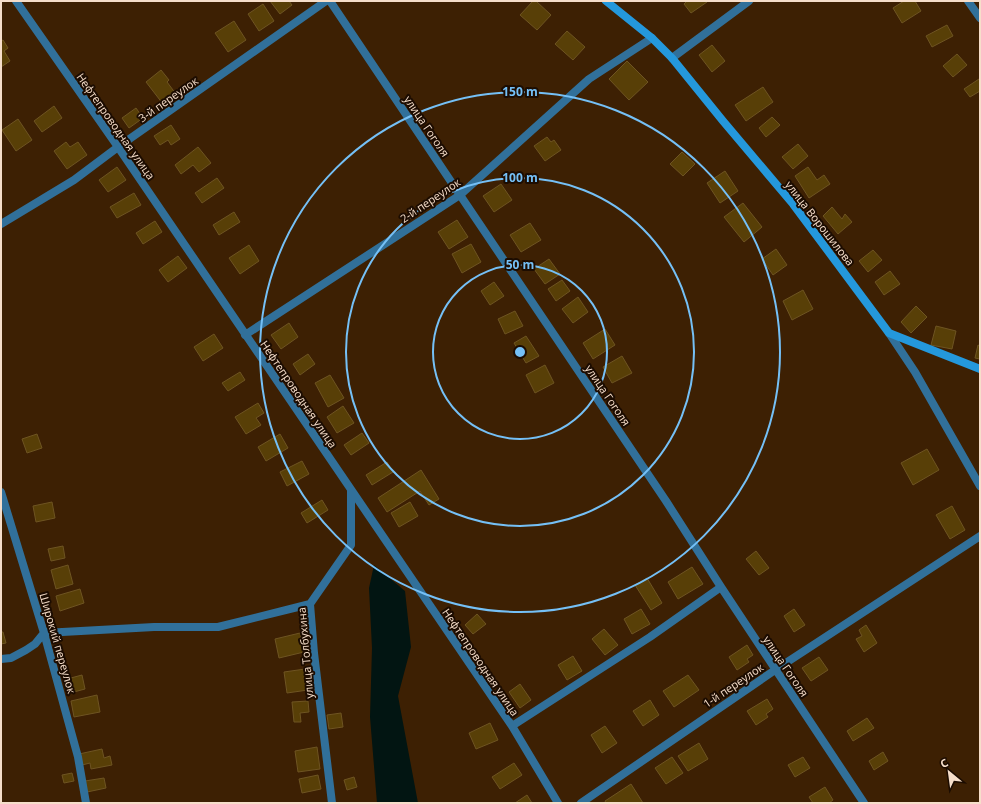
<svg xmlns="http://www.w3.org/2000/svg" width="981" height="804" font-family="'Open Sans',sans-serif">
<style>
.water{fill:#021512}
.building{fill:#583f07;stroke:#6e5422}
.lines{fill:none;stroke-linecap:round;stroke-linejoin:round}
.street{stroke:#31709a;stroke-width:8}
.secondary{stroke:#2498dc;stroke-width:8}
.ring{fill:none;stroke:#75c0f6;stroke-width:2}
.labels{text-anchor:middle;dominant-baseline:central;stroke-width:4;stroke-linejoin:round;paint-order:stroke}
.street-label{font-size:11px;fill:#f6deca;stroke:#1c0c01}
.centre{fill:#75c0f6;stroke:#1c0c01;stroke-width:2}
.ring-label{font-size:12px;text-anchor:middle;font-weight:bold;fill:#75c0f6;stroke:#1c0c01;stroke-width:4;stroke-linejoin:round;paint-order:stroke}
</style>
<rect width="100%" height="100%" fill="#3d2003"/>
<path class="water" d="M374,565L405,591L411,647L398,696L418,803H377L370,717L372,648L369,588Z"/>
<path class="building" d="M270,1H289L292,5L280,14Z
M533,1H536L551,15L537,30L520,15Z
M687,1H706L707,2L691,13L684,4Z
M904,1H915L921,11L902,23L893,8Z
M263,4L274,21L259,31L248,14Z
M234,21L246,40L228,52L215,33Z
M947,25L953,36L932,47L926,36Z
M567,31L585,47L573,60L555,44Z
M3,40L8,48L4,51L10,61L1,67V41Z
M712,45L725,61L712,72L699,55Z
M957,54L967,65L953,77L943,66Z
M627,61L648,82L629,100L609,79Z
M161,70L169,80L167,82L176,94L163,104L146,82Z
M979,79L980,81V91L970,97L964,89Z
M763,87L773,102L746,121L735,105Z
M54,106L62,118L42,132L34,121Z
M136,108L143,118L129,128L122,118Z
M772,117L780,125L766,137L759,128Z
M18,119L32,140L16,151L2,130Z
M171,125L180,139L171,145L168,140L160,145L154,136Z
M547,137L551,142L554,140L561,150L545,161L534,146Z
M66,142L70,147L78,142L87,155L67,169L54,151Z
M798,144L808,156L793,169L782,157Z
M198,147L211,163L199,172L193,165L181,174L175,165Z
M682,152L695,164L683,176L670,164Z
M117,167L126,180L108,192L99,180Z
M808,167L817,180L824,175L830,184L809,198L795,176Z
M725,171L738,191L720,203L707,183Z
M217,178L224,188L202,203L195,193Z
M501,184L512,200L494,212L483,196Z
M134,193L141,205L117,218L110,207Z
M743,203L762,227L744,242L724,217Z
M832,207L842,219L845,214L852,222L838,234L823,216Z
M234,212L240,222L219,235L213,225Z
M457,220L468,237L449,249L438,232Z
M155,221L162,232L143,244L136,233Z
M530,223L541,240L521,252L510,235Z
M471,244L481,262L462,273L452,254Z
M249,245L259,261L240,274L229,258Z
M776,249L787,265L773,275L762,259Z
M873,250L882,260L868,272L859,261Z
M178,256L187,268L168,282L159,270Z
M549,259L560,274L545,284L534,269Z
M890,271L900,284L884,295L875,282Z
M562,280L570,291L556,301L548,289Z
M494,282L504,296L490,305L481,291Z
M803,290L813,309L792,320L783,301Z
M578,297L588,312L573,323L562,309Z
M916,306L927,317L911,333L901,322Z
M515,311L523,326L505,334L498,319Z
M289,323L298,337L281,349L271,335Z
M936,326L956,331L952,349L931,345Z
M605,329L615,345L593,359L583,343Z
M214,334L223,348L203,361L194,347Z
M526,336L539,356L526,363L514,343Z
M978,345L980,346V359L975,358Z
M308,354L315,364L300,375L293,364Z
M622,356L632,373L612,383L603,367Z
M545,365L554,383L535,393L526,375Z
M240,372L245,380L228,391L222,383Z
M330,375L344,398L328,407L315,383Z
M258,403L264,413L256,418L261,425L246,434L235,417Z
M343,406L354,423L337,433L327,417Z
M362,433L369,443L351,455L344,445Z
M37,434L42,448L27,453L22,439Z
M280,434L288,448L266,461L258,447Z
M927,449L939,470L913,485L901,463Z
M302,461L309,474L287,486L280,472Z
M387,462L393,472L372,485L366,475Z
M421,470L439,499L429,505L420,491L387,512L378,498Z
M322,500L328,510L307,523L301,513Z
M52,502L55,518L36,522L33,506Z
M410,502L418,516L399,527L391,513Z
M952,506L965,530L950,539L936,515Z
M63,546L65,558L51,561L48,549Z
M756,551L769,568L759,575L746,559Z
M68,565L73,584L56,589L51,570Z
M692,567L703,584L678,599L668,582Z
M647,578L662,603L651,610L635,585Z
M80,589L84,603L60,611L56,596Z
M641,609L650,624L632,634L624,619Z
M794,609L805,625L794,632L784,616Z
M477,614L486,624L473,634L465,625Z
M866,625L877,643L864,652L856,639L862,636L859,630Z
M604,629L618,645L605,655L592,639Z
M1,632H3L6,643L1,644Z
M300,633L304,652L279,658L275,639Z
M747,645L753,655L747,659L749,662L737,670L729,657Z
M573,656L582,671L567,680L558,665Z
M819,657L828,670L811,681L802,668Z
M305,669L308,690L287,693L284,672Z
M82,675L85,689L70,693L67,679Z
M688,675L699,690L674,707L663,691Z
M520,684L531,700L520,708L509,692Z
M97,695L100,712L74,717L71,701Z
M767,699L773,709L766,714L768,717L756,725L747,711Z
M650,700L659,715L643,726L633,711Z
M308,701L309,712L300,713L301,722H294L292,702Z
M341,713L343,727L329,729L327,715Z
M867,718L874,728L853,741L847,731Z
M490,723L498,740L476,749L469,733Z
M605,726L617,743L602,753L591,735Z
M699,743L708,759L688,771L678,756Z
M317,747L320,769L298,772L295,751Z
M102,749L104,758L110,756L112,765L91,769L90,763L82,765L79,754Z
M883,752L888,761L874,770L869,761Z
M672,757L683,773L666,784L655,768Z
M803,757L810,768L795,777L788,765Z
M514,763L522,775L500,789L492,777Z
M72,773L74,781L64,783L62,775Z
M318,775L321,789L302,793L299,779Z
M354,777L357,787L347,790L344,780Z
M104,778L106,788L87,792L85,781Z
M631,784L643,803H606L605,801Z
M825,787L833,800L829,803H813L809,797Z
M527,795L532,803H515Z"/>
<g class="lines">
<path class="street" d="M16,1L118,147L512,726L558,803
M330,1L460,195L666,501L721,587L864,803
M968,1L980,18
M672,58L749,1
M1,224L74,180L118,147L326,1
M889,333L915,372L980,486
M245,335L460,195L589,79L652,38
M1,492L44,633L78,757L86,803
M1,659L11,658L26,650L35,644L44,633L154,627H218L310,604
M512,726L650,637L721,587
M332,803L314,653L310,604L351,545V490
M581,803L775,670L980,536"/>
<path class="secondary" d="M606,1L652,38L672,58L723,121L793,204L889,333L980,369"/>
</g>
<g class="ring">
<circle cx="520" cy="352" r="87"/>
<circle cx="520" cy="352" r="174"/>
<circle cx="520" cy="352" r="260"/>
</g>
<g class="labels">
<g class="street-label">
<text transform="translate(168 99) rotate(-35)">3-й переулок</text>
<text transform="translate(116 126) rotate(55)">Нефтепроводная улица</text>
<text transform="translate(427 126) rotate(56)">улица Гоголя</text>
<text transform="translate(430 200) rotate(-34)">2-й переулок</text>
<text transform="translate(820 223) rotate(52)">улица Ворошилова</text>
<text transform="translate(299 394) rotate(56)">Нефтепроводная улица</text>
<text transform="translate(608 395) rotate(56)">улица Гоголя</text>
<text transform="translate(58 643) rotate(74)">Широкий переулок</text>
<text transform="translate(305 653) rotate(-95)">улица Толбухина</text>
<text transform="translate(481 662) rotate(56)">Нефтепроводная улица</text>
<text transform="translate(786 666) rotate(56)">улица Гоголя</text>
<text transform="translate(733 685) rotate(-34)">1-й переулок</text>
</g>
</g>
<circle cx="520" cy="352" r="6" class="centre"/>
<g class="ring-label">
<text x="520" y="96">150 m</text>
<text x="520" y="182">100 m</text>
<text x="520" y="269">50 m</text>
</g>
<rect width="981" height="804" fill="none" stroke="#f6deca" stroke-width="4"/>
<g transform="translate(949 772) rotate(331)" stroke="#1c0c01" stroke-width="3" paint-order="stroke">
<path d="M0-3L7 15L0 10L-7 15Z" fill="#f6deca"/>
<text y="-6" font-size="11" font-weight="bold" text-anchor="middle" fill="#f6deca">С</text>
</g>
</svg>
